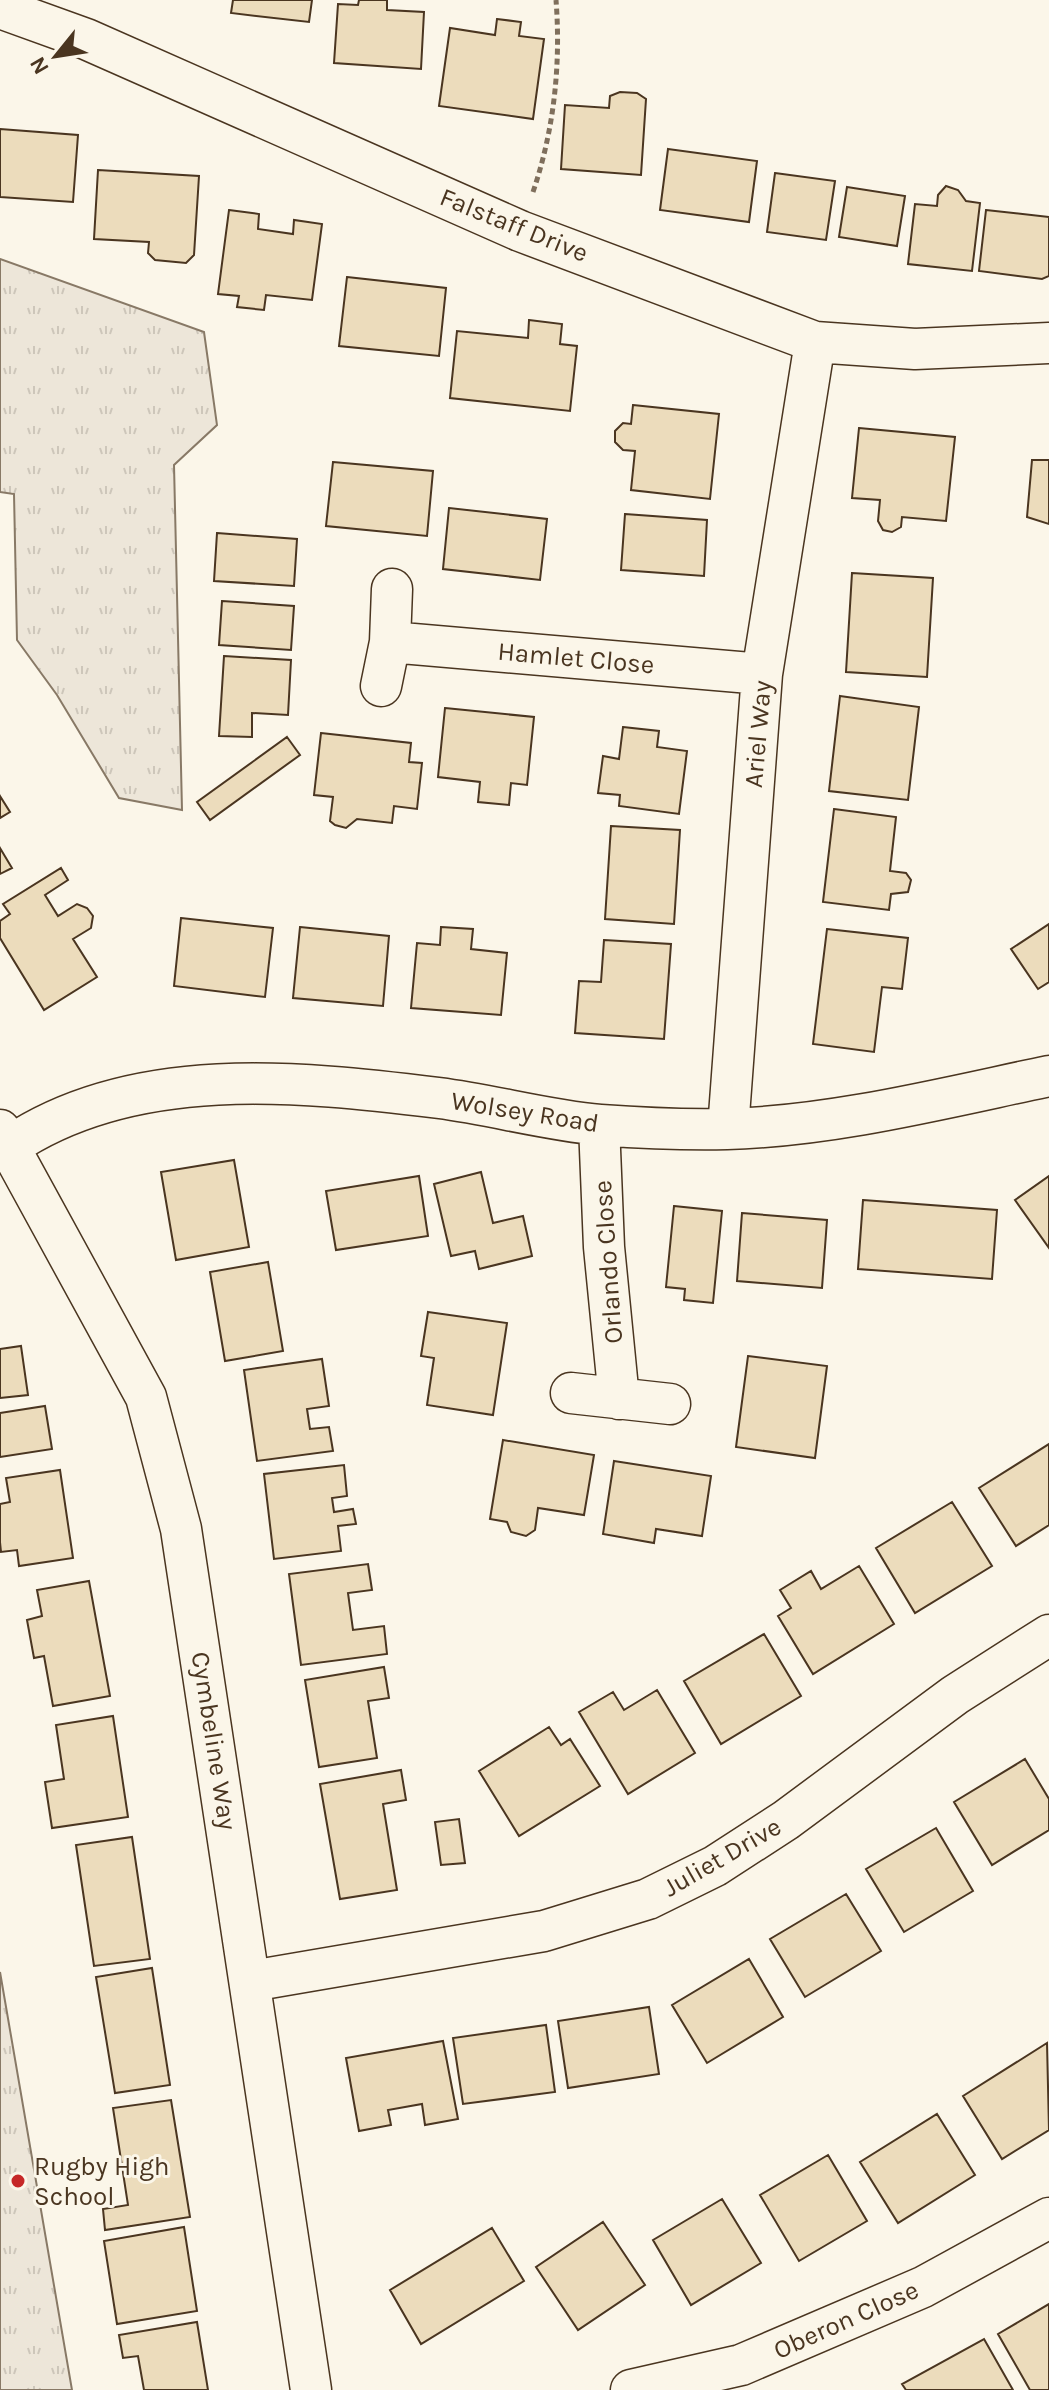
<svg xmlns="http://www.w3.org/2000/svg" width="1049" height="2390" font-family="Karla,sans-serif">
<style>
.grass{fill:url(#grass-tufts);stroke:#887966;stroke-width:2}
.building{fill:#ecdcbc;stroke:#4a3520;stroke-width:2}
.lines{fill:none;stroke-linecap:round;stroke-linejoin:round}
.street-casing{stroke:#4a3520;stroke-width:43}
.path{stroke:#7f6f5c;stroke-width:5;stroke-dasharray:6 4;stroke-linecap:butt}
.street{stroke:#fbf6e9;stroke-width:40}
.poi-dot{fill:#c62828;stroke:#fbf6e9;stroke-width:3}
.labels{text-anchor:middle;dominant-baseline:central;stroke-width:6;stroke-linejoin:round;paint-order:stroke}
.street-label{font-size:26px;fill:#4a3520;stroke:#fbf6e9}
.poi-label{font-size:26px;fill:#4a3520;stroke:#fbf6e9;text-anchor:start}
</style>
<defs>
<pattern id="grass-tufts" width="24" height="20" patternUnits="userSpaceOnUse" patternTransform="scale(2)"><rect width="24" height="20" fill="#ede6d9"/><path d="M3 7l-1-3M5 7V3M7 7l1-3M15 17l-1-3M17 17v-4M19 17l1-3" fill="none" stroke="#cdc6ba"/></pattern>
</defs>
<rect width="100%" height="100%" fill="#fbf6e9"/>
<path class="grass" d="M0,259L204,332L217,425L174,465L182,810L119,798L57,695L17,640L14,494L0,492Z
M0,1972L72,2390H0Z"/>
<path class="building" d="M233,0H312L309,22L231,13Z
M359,0H387V10L424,12L421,69L334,63L338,4L358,5Z
M497,19L521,22L519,36L544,39L533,119L439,106L450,28L495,35Z
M620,92L637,93L646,99L641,175L561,169L565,105L609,108L610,96Z
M0,129L78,135L73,202L0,197Z
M668,149L757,161L749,222L660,210Z
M98,170L199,176L194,255L186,263L155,260L148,253L149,242L94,239Z
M775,173L835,181L826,240L767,232Z
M946,186L958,190L966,201L980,203L972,271L908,264L915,204L937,206L938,195Z
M847,187L905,196L897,246L839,237Z
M229,210L259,214L258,229L293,234L294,220L322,224L312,300L266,295L264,310L237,307L239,296L218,294Z
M986,210L1049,217V276L1042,279L979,271Z
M347,277L446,288L439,356L339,346Z
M529,320L562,324L560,344L577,346L570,411L450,398L457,331L528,338Z
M633,405L719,414L710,499L631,490L635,451L623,450L615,442V431L623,423L631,424Z
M859,428L955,437L946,521L902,517L901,527L892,532L883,530L878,521L880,500L852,498Z
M1032,460H1049V524L1027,517Z
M333,462L433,471L427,536L326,526Z
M449,508L547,519L540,580L443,569Z
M625,514L707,520L704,576L621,570Z
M217,533L297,539L294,586L214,581Z
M852,573L933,578L927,677L846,672Z
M222,601L294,606L291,650L219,645Z
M224,656L291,660L288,715L252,713V737L219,736Z
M840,696L919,707L908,800L829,791Z
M445,708L534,717L527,785L511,783L509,805L478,802L480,782L438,777Z
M623,727L659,731L657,747L687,751L679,814L619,806L620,795L598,793L603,756L619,759Z
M321,733L411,743L409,762L422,763L417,809L394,806L392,823L357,819L346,828L335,825L330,821L333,797L314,795Z
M287,737L300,755L210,820L197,802Z
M0,796L10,812L0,818Z
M834,809L896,817L890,871L906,873L911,880L908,892L891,894L889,910L823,902Z
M611,826L680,830L674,924L605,919Z
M0,848L12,868L0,874Z
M61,868L68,880L45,895L58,916L77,904L87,908L93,916L91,928L73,939L97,977L44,1010L0,938V921L10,914L3,904Z
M181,918L273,928L265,997L174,986Z
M1049,924V982L1038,989L1011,949Z
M300,927L389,936L383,1006L293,998Z
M441,927L473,929L471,949L507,953L501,1015L411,1008L417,943L440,945Z
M827,929L908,938L902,989L882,987L874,1052L813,1044Z
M604,940L671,944L664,1039L575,1033L579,981L601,982Z
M234,1160L249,1247L176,1260L161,1172Z
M481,1172L493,1223L523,1216L532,1256L479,1269L475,1251L451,1256L434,1184Z
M419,1176L428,1236L336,1250L326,1191Z
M1049,1176V1248L1015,1200Z
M863,1200L997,1210L992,1279L858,1269Z
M674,1206L722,1211L713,1303L684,1300L685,1289L666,1287Z
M742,1213L827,1220L822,1288L737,1281Z
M268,1262L283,1351L225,1361L210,1272Z
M428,1312L507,1323L493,1415L427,1405L434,1358L421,1356Z
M21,1346L28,1395L0,1398V1349Z
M748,1356L827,1366L815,1458L736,1447Z
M322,1359L329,1406L307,1409L310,1429L329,1427L333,1451L257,1461L244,1370Z
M45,1406L52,1449L0,1457V1413Z
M503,1440L594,1455L584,1515L538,1508L535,1530L526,1536L511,1532L507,1522L490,1519Z
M1049,1444V1525L1016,1546L979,1488Z
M614,1461L711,1476L702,1536L656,1529L654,1543L603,1534Z
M344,1465L347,1496L332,1498L334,1512L353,1509L356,1524L338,1526L341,1551L274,1559L264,1474Z
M60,1470L73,1558L19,1566L17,1550L1,1552L0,1542V1504L10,1502L6,1478Z
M952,1502L992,1566L915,1613L876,1548Z
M368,1564L372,1590L348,1593L353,1630L384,1626L387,1654L301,1665L289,1574Z
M859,1566L894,1624L813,1674L778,1616L791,1608L780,1590L811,1571L821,1589Z
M89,1581L110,1696L53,1706L44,1656L34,1658L27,1620L42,1616L37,1590Z
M764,1634L801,1696L721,1744L684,1681Z
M384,1667L389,1698L368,1701L377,1758L319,1767L305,1680Z
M657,1690L695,1753L628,1794L579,1712L613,1692L624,1710Z
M113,1716L128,1817L52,1828L45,1782L64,1779L56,1725Z
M549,1727L561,1745L570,1739L600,1786L519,1836L479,1771Z
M1025,1759L1049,1799V1830L992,1865L954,1802Z
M401,1770L406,1800L383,1804L397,1890L340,1899L320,1784Z
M459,1819L465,1863L441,1865L435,1822Z
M936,1828L973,1891L904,1932L866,1869Z
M132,1837L150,1959L94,1966L76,1845Z
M846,1894L881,1951L805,1997L770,1939Z
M749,1959L783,2017L707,2063L672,2005Z
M152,1968L170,2085L115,2093L96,1977Z
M649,2007L659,2074L568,2088L558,2021Z
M546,2025L555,2092L463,2104L453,2038Z
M443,2041L458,2119L425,2125L422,2104L388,2110L391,2125L359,2131L346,2058Z
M1047,2043L1049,2130L1002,2159L963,2096Z
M171,2100L190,2217L105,2230L103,2209L128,2205L113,2108Z
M937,2114L975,2175L898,2223L860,2162Z
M828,2155L867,2221L799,2261L760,2195Z
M722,2199L761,2263L691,2305L653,2240Z
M603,2222L645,2285L578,2330L536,2267Z
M184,2227L197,2311L117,2324L104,2241Z
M492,2228L524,2281L421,2344L390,2290Z
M1049,2304V2390H1030L998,2334Z
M197,2322L208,2390H144L138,2356L123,2358L119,2335Z
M984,2339L1013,2390H906L902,2384Z"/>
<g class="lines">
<defs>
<path id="street" d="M0,8L86,39L520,231L815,342L915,349L1049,343
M390,642L762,674
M381,686L390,642L392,589
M599,1125L604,1247L619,1399
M728,1129L762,674L815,342
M0,1130L146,1397L181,1529L311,2390
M10,1146C133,1063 298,1081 439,1098C493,1105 546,1120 600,1125C641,1128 685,1130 727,1129C834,1126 944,1098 1049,1076
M571,1393L670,1404
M251,1981L544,1931L648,1899L715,1866L786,1820L955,1695L1049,1635
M631,2390L741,2365L923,2287L1049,2218"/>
</defs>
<use href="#street" class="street-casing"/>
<path class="path" d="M533,192C554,130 561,65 556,0"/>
<use href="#street" class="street"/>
</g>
<circle class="poi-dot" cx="18" cy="2181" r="8"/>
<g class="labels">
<g class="street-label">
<text transform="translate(514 225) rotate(22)">Falstaff Drive</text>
<text transform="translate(576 658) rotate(5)">Hamlet Close</text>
<text transform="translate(758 734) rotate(-85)">Ariel Way</text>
<text transform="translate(525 1112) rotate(9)">Wolsey Road</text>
<text transform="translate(608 1262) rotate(-94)">Orlando Close</text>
<text transform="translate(214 1741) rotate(81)">Cymbeline Way</text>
<text transform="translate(722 1857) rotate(-30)">Juliet Drive</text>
<text transform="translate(846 2320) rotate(-24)">Oberon Close</text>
</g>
<g class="poi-label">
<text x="34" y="2166">Rugby High<tspan x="34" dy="30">School</tspan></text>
</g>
</g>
<g transform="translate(56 56) rotate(240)" stroke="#fbf6e9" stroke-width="6" paint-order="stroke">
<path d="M0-6L14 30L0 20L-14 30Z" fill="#4a3520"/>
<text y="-12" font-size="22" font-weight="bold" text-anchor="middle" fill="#4a3520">N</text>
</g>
</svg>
